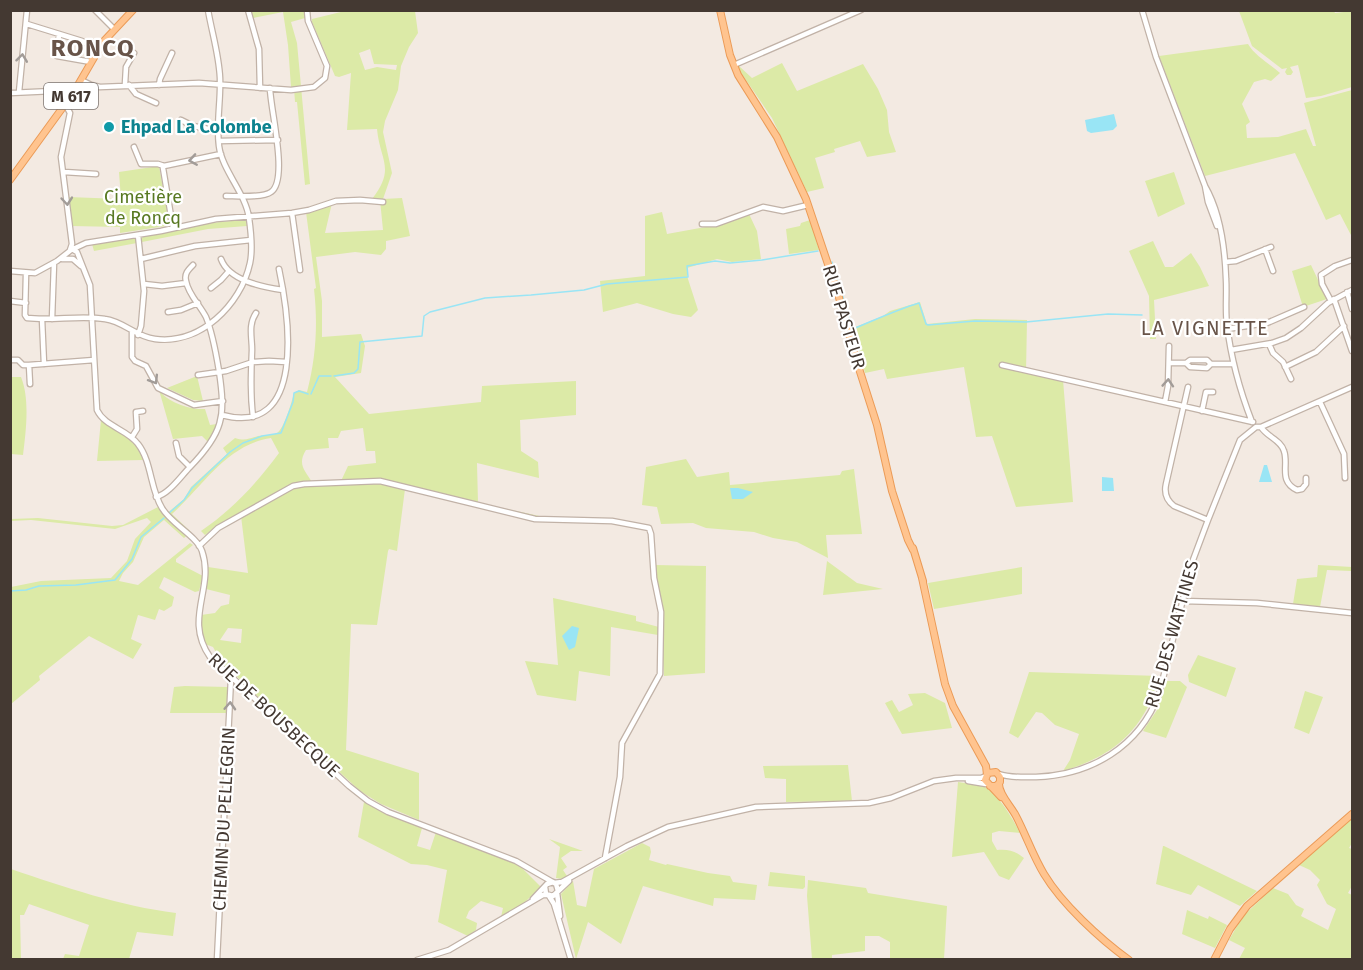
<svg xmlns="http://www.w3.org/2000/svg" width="1363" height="970" font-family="'Fira Sans',sans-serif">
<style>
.green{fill:#dceaa7;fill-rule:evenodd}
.water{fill:#99e5f5}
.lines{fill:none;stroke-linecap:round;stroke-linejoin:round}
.stream{stroke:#99e5f5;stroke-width:1.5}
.minor-casing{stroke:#c1b2a7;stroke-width:7}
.major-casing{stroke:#eb9b57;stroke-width:8}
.minor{stroke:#fff;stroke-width:4.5}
.major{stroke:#ffc48f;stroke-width:6}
.oneway{stroke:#a29c98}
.culture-dot{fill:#0f9aa8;stroke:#fff;stroke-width:2}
.labels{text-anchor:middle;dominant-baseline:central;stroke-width:4.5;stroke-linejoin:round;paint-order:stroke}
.shield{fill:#fff;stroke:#7c7470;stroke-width:1.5}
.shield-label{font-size:16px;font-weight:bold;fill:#443932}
.culture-label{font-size:18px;font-weight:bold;fill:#0d838f;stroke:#fff;text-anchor:start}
.park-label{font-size:18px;fill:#587922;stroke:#fff}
.street-label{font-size:18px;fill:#443932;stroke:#fff}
.neighbourhood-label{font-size:20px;letter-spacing:1.5px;fill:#685449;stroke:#fff}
.district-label{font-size:24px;font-weight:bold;letter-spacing:1.5px;fill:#685449;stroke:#fff}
</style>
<rect width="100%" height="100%" fill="#f3eae2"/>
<path class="green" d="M250,11H304L305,18L291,22L297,43L310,184L305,185L297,102H295L294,88L291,87L288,45L283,12L253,18Z
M345,11H415L418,33L409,47L401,66L398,90L385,121L383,132L392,173L383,199L402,198L410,236L386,241V249L381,255L355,252L316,257L322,301V337L361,334L365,346L361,373L335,377L369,414L481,402L482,386L576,381V415L520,420L521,451L538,462L539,478L477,463L478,503L544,517L602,518V522H540L405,489L397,551L389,549L388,551L377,625L351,624L346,750L419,773V820L381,804L360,791L222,663L213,647L205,644L201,629V615L215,613L221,606L229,604L230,595L206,589L208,567L248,573L241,516L216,528L215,527L205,535L201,531C232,510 257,483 279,453L271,438C227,444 202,487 172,514L191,532L184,538L164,520L144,537L133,562L123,573L119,581L138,585L190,543L193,545L176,559V562L203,576L199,591L195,592L164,577L159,588L174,597L172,606L164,611L159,609L155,620L138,615L131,639L142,644L133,659L89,636L39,676L40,680L11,704V587L41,581L111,578L127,561L135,539L151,522L147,518L115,529L31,520L11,521V519L38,518L112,526L123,525L158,507L165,515L184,499L191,487L227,454L223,448L235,438C245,441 248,439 258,436C264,435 272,436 277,433C284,429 292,401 294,393L299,390L307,392C316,358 318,324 314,289L316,288L306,212L332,203L325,233L383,230L380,200L372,199C396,168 380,161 377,129L347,130L351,73L339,77L335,76L312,22V19ZM370,49L374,64L397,65L396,70L377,67L365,70L359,53ZM363,428L366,451H375L376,463L348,466L341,481L312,482C305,471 297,464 306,450L329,448L328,438H338L341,431ZM228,628L242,629L241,643L220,640Z
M1334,11L1335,13L1352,11V87L1321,96L1306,98L1298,65L1290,67L1293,72L1291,75H1287L1285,72L1287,68L1282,69L1252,46L1239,11Z
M1248,44C1255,56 1270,64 1280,73L1271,81L1265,79L1254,82L1242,104L1250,122L1246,125L1247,138L1278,137L1306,129L1313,146H1316L1304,103L1352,90V237L1340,214L1326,220L1295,153L1205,176L1159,56Z
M782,63L797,91L863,64L878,89L887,110L889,132L896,152L867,157L860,141L834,149L835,152L815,158L824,188L807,192L772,118L737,67L739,66L752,78Z
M159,166L169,222L166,226L120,233V227L71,226L68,197L121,199L119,172Z
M1174,172L1185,204L1158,217L1145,181Z
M662,212L667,234L711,226L749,214L757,231L761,259L732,262L717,259L687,268V276L698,310L691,317L673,314L637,303L603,312L600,281L645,276V216Z
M242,220L246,221L247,226L208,229L142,242L141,239L144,236L200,224Z
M810,220L819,250L789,254L786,229L800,226L801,223Z
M131,238L136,239L137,243L94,251L92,244Z
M1153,241L1165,267H1173L1191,253L1200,267L1209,286L1154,300L1156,339H1150L1149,296L1129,251Z
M1311,265L1327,299L1303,307L1292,271Z
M920,302L927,324L975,319L1027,320L1026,372L1063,380L1073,502L1016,507L992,436L976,437L964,367L887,379L884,369L865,373L853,328L883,316L890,311Z
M197,376L203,401L193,400L167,388Z
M11,377H21C30,399 26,431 23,455L11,454Z
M159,390C167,402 190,410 205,409L210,425L217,424L209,443L202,436L173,439Z
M101,420C118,431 137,439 143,460L97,461Z
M686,459L697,477L729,472L730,485L840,475L842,471L854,469L862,534L826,535L828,558L797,542L773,538L754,532L706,528L693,523L661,524L657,507L642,505L646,467Z
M827,561L857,583L883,589L823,595Z
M655,565L706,566L705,673L664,676L662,642L664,623Z
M1318,565L1352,567L1351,571L1327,570L1320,607L1293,604L1297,579L1317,577Z
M1022,567V594L934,609L928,583Z
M553,598L636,616V621L659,627L658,635L611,627L610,676L579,671L576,701L537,695L525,661L558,665Z
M1198,655L1236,668L1226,697L1189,682L1188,675Z
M1029,672L1160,676C1155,688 1152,701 1145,712C1126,745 1099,760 1063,771L1070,760L1079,734L1055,725L1042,713L1036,712L1018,738L1009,733Z
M1167,681H1180L1187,687L1166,738L1143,731L1157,710Z
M185,686L228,687L226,713H170L174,687Z
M1305,691L1323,697L1309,734L1294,728Z
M925,693L945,703L952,728L902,734L885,703L892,700L899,712L913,705L908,694Z
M848,765L852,801L786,802V779L765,778L763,766Z
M958,782C966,784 976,783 983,786C998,793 1013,819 1020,833L999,831L992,833V841L997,850C1009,849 1015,851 1024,858L1009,880L999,876L984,852L952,857Z
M364,802L382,812L422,828L417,846L430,850L436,832L519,865L541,887L524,903L501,917L503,908L481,901L469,911L466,918L477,923L476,930L468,936L438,922L447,870L427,865L411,864L358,837Z
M1352,817V843L1349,848L1352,849V886L1348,893L1352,895V959H1239L1245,948L1229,940L1243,916L1273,888L1288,894L1296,905L1304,909L1301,916L1328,930L1336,909L1327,904L1317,885L1320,880L1310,870L1299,865Z
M549,839L583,851H571L561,858L567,867L563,870L567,876L562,879L556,878L560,847Z
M642,843L650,847L651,852L649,860L666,865L667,864L708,873L730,876L733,882L757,885L755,900L714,898L713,906L643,886L621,944L588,922L576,959L561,894L573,881L577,905L586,907L594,869Z
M1163,846H1164L1257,891L1240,906L1198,885L1191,895L1156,884Z
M11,869C64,887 120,906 176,913L173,936L137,932L129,959H63L65,954L79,956L89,925L29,904L24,915H20L21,958L11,959Z
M770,872L805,876V887L803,889L768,886Z
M808,880L866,888L868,893L947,906L944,959H882L890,958V942L879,936H865V951L832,955V959H812L807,896Z
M1187,910L1208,919L1209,916L1227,925L1215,948L1182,934Z"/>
<path class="water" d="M1114,114L1117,126L1113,130L1091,133L1087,131L1085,120Z
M1264,465H1267L1272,482H1259Z
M1102,477L1113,478L1114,491H1102Z
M730,488H738L753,492L743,499H732Z
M572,626L579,628L575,647L569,650L562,636Z"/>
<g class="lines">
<path class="stream" d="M832,262L853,329C875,320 896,310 919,303L926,324L928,325L975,321L1026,322L1108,314L1142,315
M334,376L354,373L358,369L360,342L422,336L424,316L430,312L485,298L531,295L584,290L607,284L688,277L687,266L715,261L730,263L762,260L818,251
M311,394L319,376H331
M169,513L184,500L192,488L230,452L243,443L262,436L281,433L293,402L294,393L299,391L308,394
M10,591L26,590L39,586L76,585L115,580L132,559L141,537L164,518"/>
<defs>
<path id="minor" d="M95,10L114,29
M248,10L259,49L260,88
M1142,10L1156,57L1205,186L1208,202L1217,226
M27,24L82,41L98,50
M59,34L57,56L91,62
M734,65L861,10
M81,80L91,85L100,87L199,83L291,90L314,87L325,78L327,66L308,21L307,10
M125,84L126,67L134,53
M129,85L136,94L156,103
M159,85L160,79L172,53
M19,92L27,10
M10,93L75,90
M65,104L70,113L61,157L72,244L70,250
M181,120L193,126L219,131
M219,141L278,140
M134,147L141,164H158L164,166
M164,166L163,168L173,228
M164,166L221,154
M64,172L96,174
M1205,186C1220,212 1225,249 1226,279C1227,294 1225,310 1227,325C1231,359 1240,391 1252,422
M226,196C236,196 263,198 271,192C289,180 270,108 270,88
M292,213L300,270
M702,224H716L763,207L783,211L808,205
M72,249L77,252L90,285L97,410C105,427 127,429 138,444C152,462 150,489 162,508C171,524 196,535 202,551C215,589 183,618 210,657L349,786L368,801L388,812L516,861L556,884L558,891
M1265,249L1273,271
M62,259H73L81,266
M141,259L195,246L251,240
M221,259C229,281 263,287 283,290
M1225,262L1236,261L1271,247
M10,271L35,273L57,261L71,250L86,243L161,231L216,219L292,213L309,210L336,201L360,200L383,202
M26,274L25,315L27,318C53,321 80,315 105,319C123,321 136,337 155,339C200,345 241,305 250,263C253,249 251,232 249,218C246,194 222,170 219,146C216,124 221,100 220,78C219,55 212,33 208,10
M144,284L162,286L186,283
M211,288L221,280L229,271
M1347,292L1352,309
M1334,299L1352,351
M10,301L26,303
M1331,301L1322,284L1321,275L1335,266L1352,260
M168,312L181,310L198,303
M42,319L44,364
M52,319L54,263
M1227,329L1267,323L1304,307
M132,332V357L135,361L146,366L158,388L194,405L223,401
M138,335L141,326L144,291L138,235
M1269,344L1273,353L1283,362L1291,379
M1231,350L1272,343L1286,338L1301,328L1328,303L1352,290
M10,360H18L23,365H29
M1169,363H1186L1190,367L1207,368L1211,364H1234
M1186,363L1190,360H1207L1211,364
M1002,365L1253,422
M1285,367L1316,352L1344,326
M198,375L226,371L253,362L269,361L286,362
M30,384L29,365L94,360
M1188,387L1166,484C1164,493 1166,500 1174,506L1208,520
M1165,402L1168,386L1169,346
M1320,402L1344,454L1345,478
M1202,411L1206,392H1213
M222,415C307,438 289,316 279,269
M253,417C250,394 251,373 252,350C252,337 248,325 256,313
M1261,427C1267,437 1281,440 1284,451C1289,465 1278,481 1297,490L1302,489L1306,484V478
M132,437L137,429L136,412L143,411
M176,443L179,456L190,467
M156,497C169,494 181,476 190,467C223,433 226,417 219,371C216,353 213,334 206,317C200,305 188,294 186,281C184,274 188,270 193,265
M199,546L218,528L293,486L304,484L380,481L535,519L612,521L649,528L651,534L654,578L661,612L660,674L622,743L620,777L605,858
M1183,601L1257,603L1352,613
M999,774C1010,778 1024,777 1036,777C1091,775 1139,747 1159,694L1193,560L1208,520L1240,440L1256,427H1261L1352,387
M968,781L986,784
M554,883L562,882L627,846L668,827L756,807L869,803L891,798L934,781L956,778H981L986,776
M545,887L546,894L553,896L569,881
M557,893L560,916
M549,896L554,904L571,960
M533,899L547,884L553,882
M217,960L231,678
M417,960L449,950L543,895H548"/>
<path id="major" d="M720,10L730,55L738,75L777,137L806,199L838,294L855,356L877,425L892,491L908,540L913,550
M10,180L74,92L103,42L133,10
M913,548L923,581
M922,578L945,684L953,706L986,766L987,775
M999,784C999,795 1011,806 1016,816C1026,835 1033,856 1044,874C1062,904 1100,939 1129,960
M990,786H996L1000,782V777L996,772L988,773L985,780L1001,797
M1214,960L1230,929L1247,906L1352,814"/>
</defs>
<use href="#minor" class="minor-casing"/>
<use href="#major" class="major-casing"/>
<use href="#minor" class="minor"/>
<use href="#major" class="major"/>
</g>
<defs><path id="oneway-chevron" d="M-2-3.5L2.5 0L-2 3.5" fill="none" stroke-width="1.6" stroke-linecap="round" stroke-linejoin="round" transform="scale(1.5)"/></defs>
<g class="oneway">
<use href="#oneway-chevron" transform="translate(22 58) rotate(-83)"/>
<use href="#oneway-chevron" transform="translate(193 160) rotate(171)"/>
<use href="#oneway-chevron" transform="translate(67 201) rotate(85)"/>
<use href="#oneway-chevron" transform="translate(154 380) rotate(58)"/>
<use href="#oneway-chevron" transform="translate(1168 383) rotate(-86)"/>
<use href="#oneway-chevron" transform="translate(230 706) rotate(-87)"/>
</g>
<circle class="culture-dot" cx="109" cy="127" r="6"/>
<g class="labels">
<rect class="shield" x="44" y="83" width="54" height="26" rx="4.5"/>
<g class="shield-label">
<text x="71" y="96">M 617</text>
</g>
<g class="culture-label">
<text x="121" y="127">Ehpad La Colombe</text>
</g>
<g class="park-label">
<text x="143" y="197">Cimetière<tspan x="143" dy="21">de Roncq</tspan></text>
</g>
<g class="street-label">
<text transform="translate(844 317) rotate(73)">RUE PASTEUR</text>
<text transform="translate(1172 634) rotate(-74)">RUE DES WATTINES</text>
<text transform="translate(274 715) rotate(43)">RUE DE BOUSBECQUE</text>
<text transform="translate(224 819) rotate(-87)">CHEMIN DU PELLEGRIN</text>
</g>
<g class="neighbourhood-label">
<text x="1205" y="328">LA VIGNETTE</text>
</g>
<g class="district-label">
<text x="93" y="48">RONCQ</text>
</g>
</g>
<rect width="1363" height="970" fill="none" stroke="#443932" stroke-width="24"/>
</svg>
